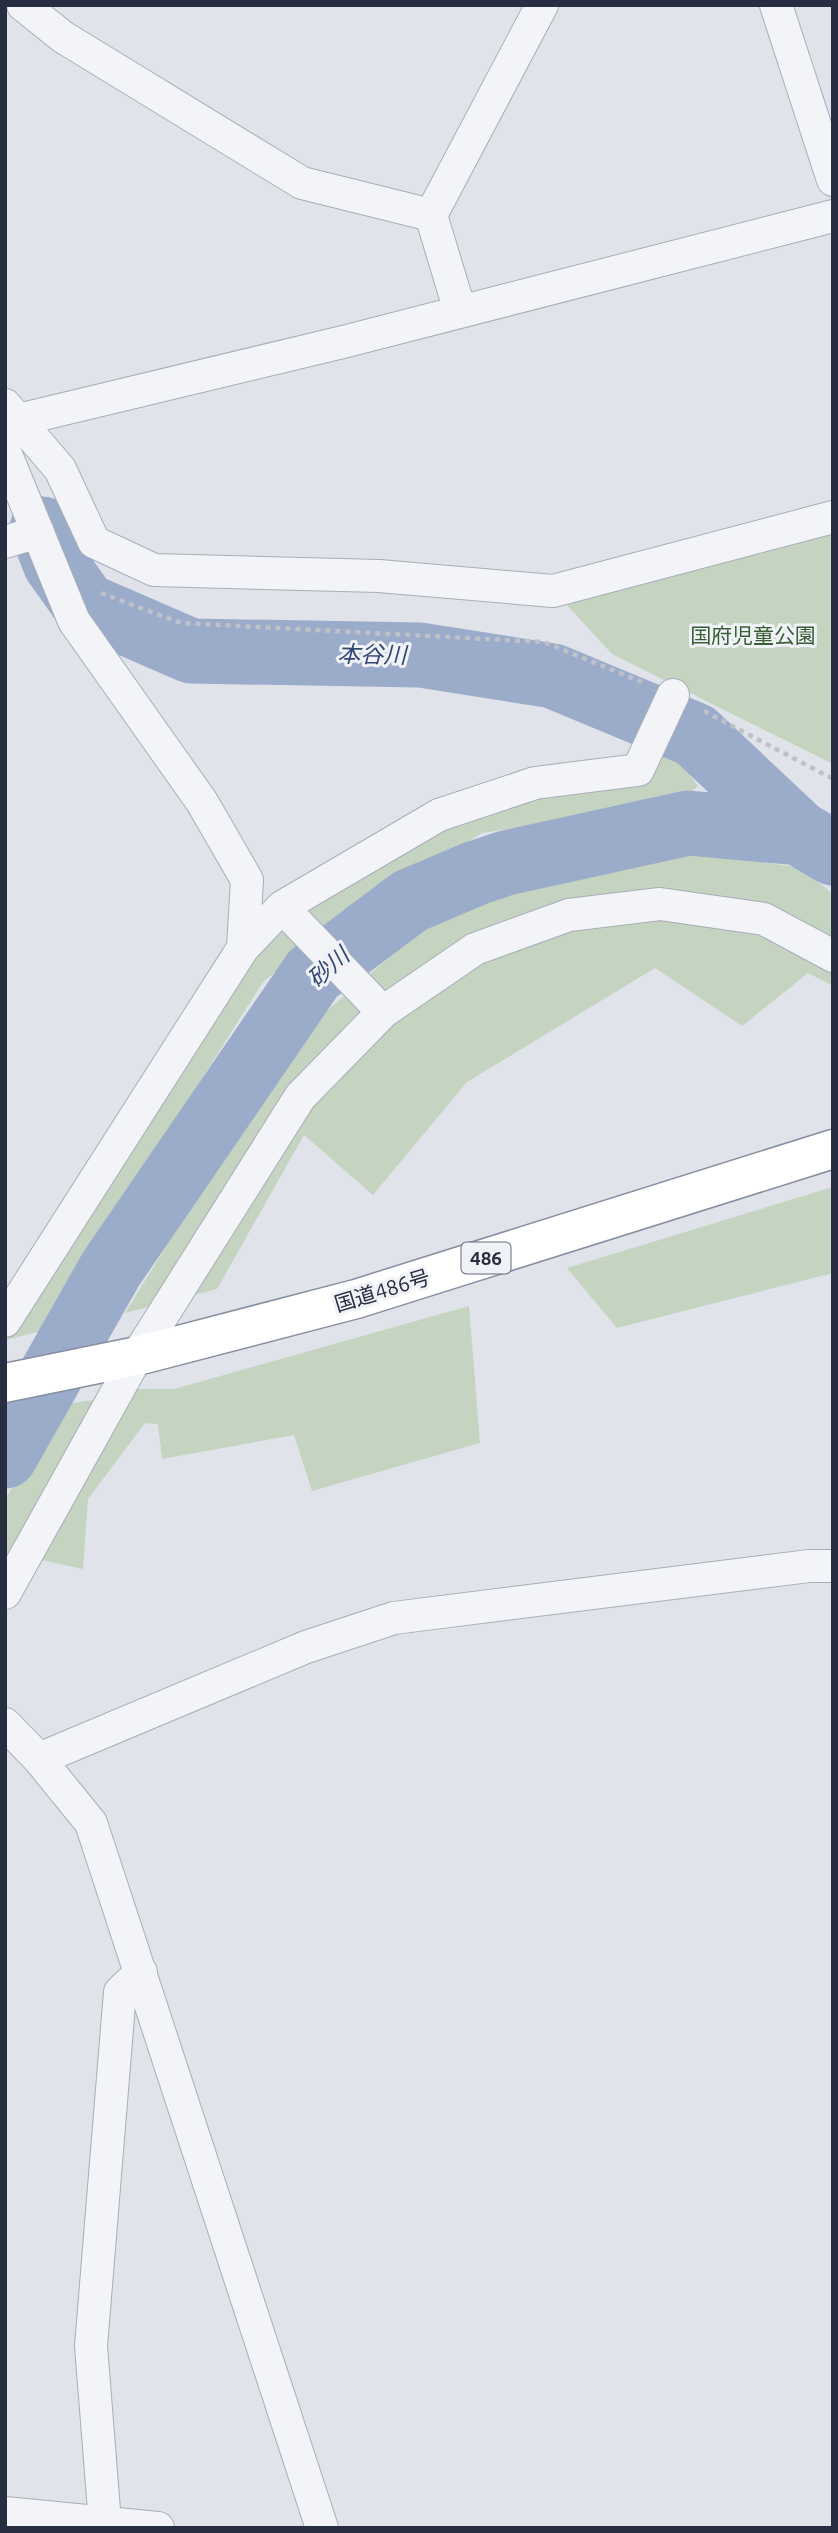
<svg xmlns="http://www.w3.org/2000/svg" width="838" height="2533" font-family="Ubuntu,'Noto Sans JP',sans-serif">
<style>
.green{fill:#c4d4c1}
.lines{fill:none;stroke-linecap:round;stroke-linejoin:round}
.river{stroke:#9babca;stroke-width:65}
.street-casing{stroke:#a9adb8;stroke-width:34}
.highway-casing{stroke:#878ea1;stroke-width:41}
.path{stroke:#bec1c9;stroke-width:4.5;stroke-dasharray:5 5;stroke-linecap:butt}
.street{stroke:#f3f4f8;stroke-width:32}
.highway{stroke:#fff;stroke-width:38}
.labels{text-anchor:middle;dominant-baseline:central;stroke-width:6;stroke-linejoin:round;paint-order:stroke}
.shield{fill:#f0f2f7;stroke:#646978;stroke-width:2}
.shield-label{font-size:19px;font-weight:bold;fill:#282e42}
.park-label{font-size:21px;fill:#385e35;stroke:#f0f2f7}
.street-label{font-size:21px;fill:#282e42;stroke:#f0f2f7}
.water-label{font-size:23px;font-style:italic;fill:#324776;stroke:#f0f2f7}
</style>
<rect width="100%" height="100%" fill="#e0e3ea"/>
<path class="green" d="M833,532V764L612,654L564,602Z
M669,745L698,786L678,804L482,833L325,932L304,909L449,823L533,795L642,783Z
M666,847L801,868L833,894V986L808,973L742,1026L655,968L467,1082L373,1195L304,1135L217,1289L125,1313L295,1038L454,902Z
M280,926L302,950L263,982L42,1331L5,1340L252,956Z
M833,1187V1273L617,1328L567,1268Z
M469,1306L480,1443L312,1491L294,1435L162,1459L158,1424L145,1423L88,1499L83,1569L41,1560L128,1389H174Z
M101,1399L5,1568V1500L59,1405Z"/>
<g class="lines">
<path class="river" d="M42,529L55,563L85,605L191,651L420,655L553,676L695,735L799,833
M5,1456L111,1269L313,974L410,901L476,873L506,863L688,823L799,833L833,853"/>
<defs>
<path id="street" d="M23,5L63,37L302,183L431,215
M776,5L833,180
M460,311L431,215L542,5
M5,405L60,469L94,542L154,570L379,576L553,591L833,517
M6,430L18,420L347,341L833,216
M5,452L74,621L202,802L247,880L243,948L5,1321
M5,542L38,532
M282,907L383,1012
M243,948L282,907L439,815L535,783L638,770L673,695
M5,1593L137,1356L300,1097L383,1012L475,949L569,915L660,904L764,919L833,956
M5,1724L39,1759L91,1823L322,2528
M39,1759L306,1647L394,1618L809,1566H833
M5,2513L158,2528
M105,2523L91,2346L120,1992L141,1972"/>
<path id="highway" d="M5,1383L137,1356L356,1299L833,1149"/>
</defs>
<use href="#street" class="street-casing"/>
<use href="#highway" class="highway-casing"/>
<path class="path" d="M101,593L181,623L544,642L642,682
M704,711L833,779"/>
<use href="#street" class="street"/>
<use href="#highway" class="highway"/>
</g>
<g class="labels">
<rect class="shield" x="461.5" y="1242.5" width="49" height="31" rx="5"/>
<g class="shield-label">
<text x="486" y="1258">486</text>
</g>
<g class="park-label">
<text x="753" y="635">国府児童公園</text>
</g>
<g class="street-label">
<text transform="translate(382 1290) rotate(-17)">国道486号</text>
</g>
<g class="water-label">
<text transform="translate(372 654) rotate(1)">本谷川</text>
<text transform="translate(328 967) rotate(-42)">砂川</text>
</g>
</g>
<rect width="838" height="2533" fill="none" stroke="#282e42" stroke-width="14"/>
</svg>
